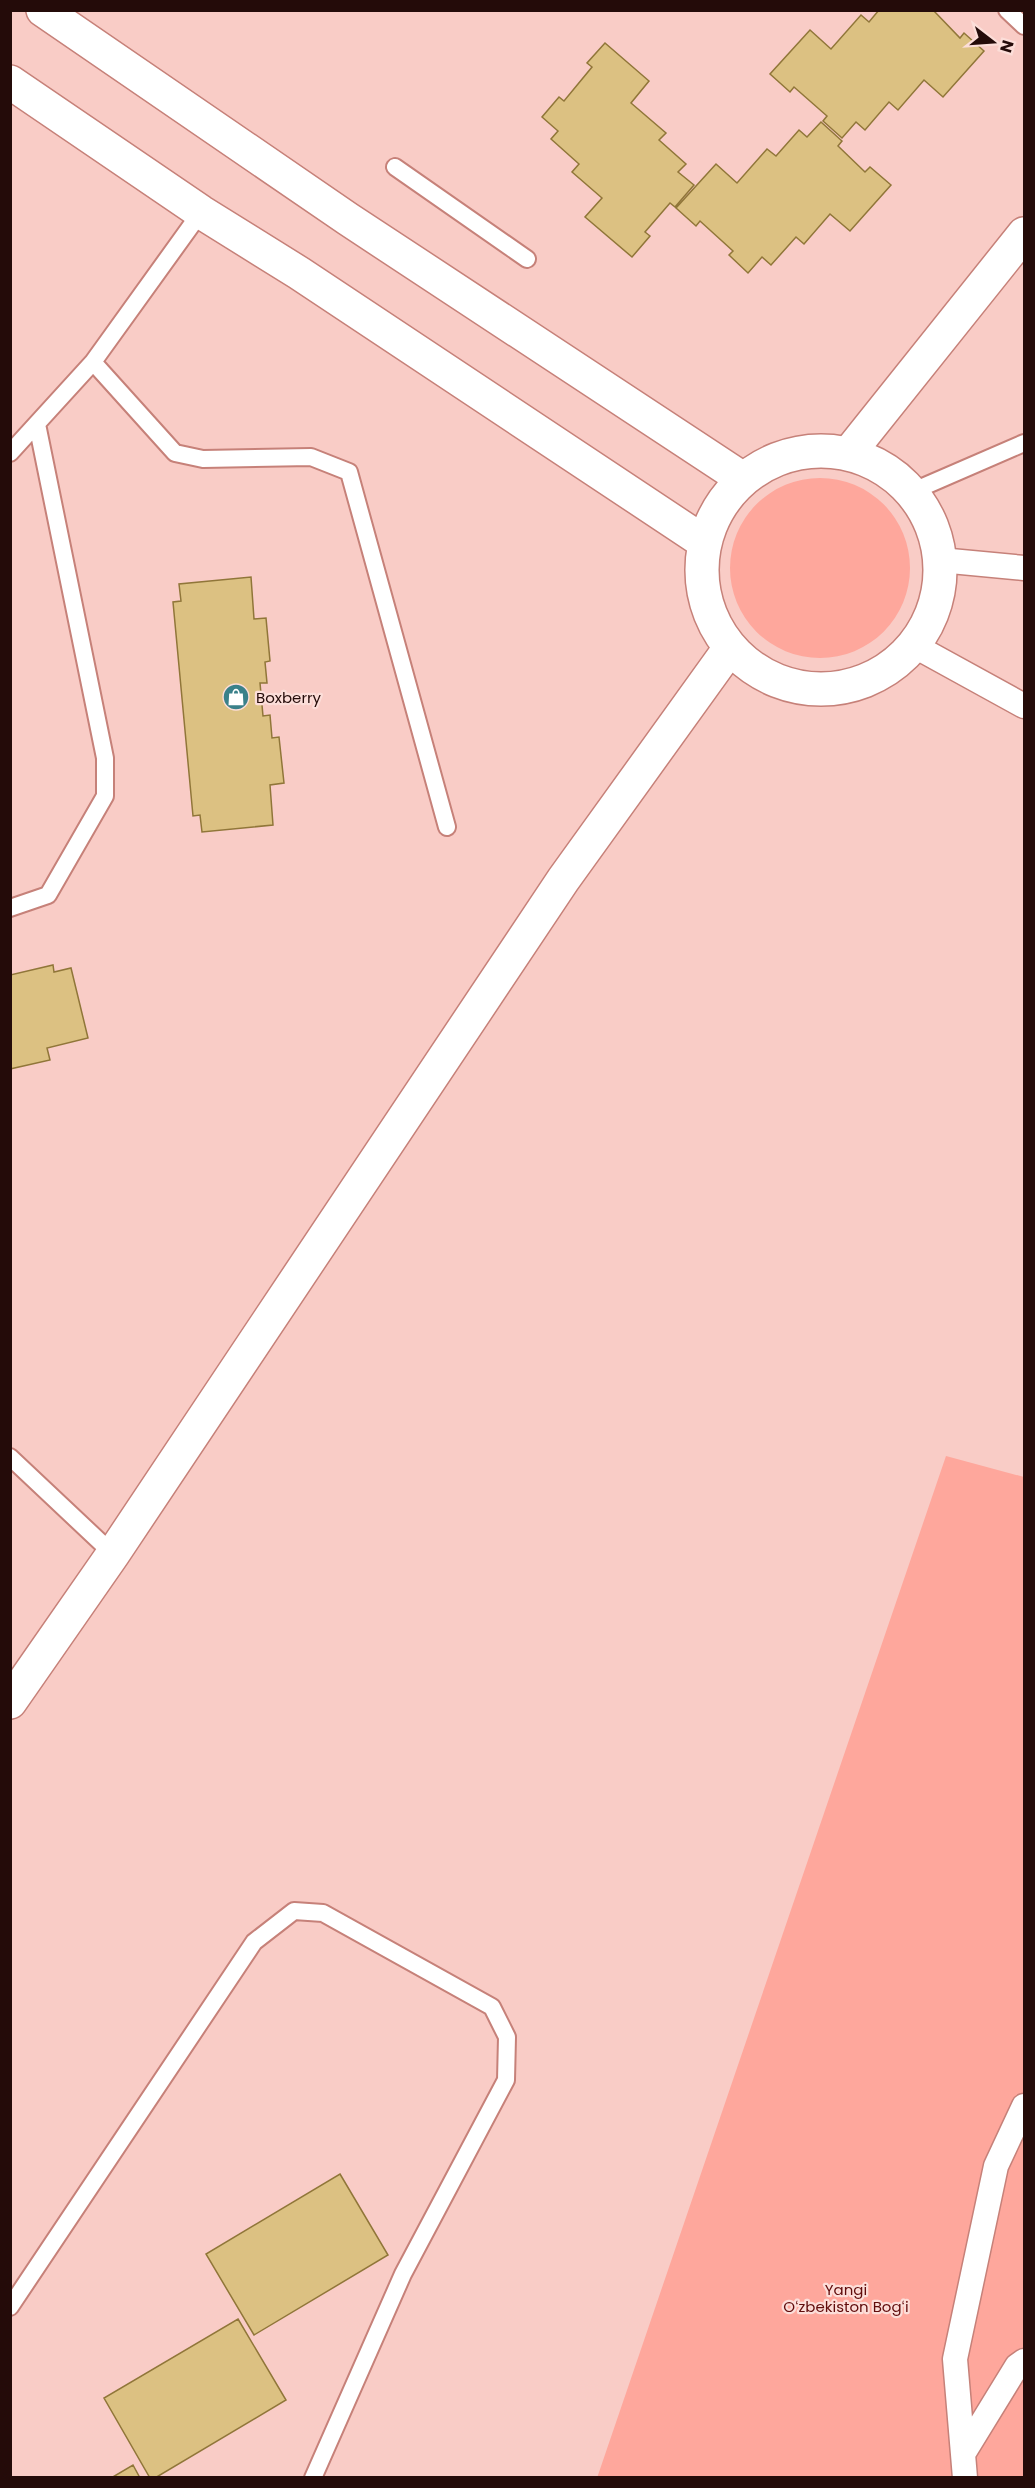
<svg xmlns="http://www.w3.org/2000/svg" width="1035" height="2488" font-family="Poppins,sans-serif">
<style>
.green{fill:#fea79c}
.building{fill:#dcc182;stroke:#907639;stroke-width:1.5}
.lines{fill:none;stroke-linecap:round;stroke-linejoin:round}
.service-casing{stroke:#c68179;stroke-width:20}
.pedestrian-casing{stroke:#c68179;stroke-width:27}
.minor-casing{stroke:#c68179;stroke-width:36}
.tertiary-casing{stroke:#c68179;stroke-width:36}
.service{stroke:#fff;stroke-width:16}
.pedestrian{stroke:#fff;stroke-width:24}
.minor{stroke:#fff;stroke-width:33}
.tertiary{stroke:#fff;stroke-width:33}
.labels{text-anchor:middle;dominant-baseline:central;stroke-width:4.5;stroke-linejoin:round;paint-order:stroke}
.poi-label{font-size:15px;fill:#240b09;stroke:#fcded9;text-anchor:start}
.park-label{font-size:15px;fill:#600c0c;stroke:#fcded9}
</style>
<rect width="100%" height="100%" fill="#f9ccc6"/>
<path class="green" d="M730 568a90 90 0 1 1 180 0a90 90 0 1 1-180 0Z
M946,1456L1024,1477V2477L597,2478Z"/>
<path class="building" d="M879,10H933L960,38L964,33L984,51L943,97L924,80L898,110L889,102L865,130L856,122L842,138L823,121L827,116L794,87L790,92L770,74L810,30L831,49L861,15L869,22Z
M605,43L649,81L631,103L666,133L659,140L686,164L678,172L694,185L675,207L670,203L645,232L650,236L632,257L585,217L602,198L572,172L579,164L551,139L558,131L542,117L559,97L564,101L592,67L587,63Z
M821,122L842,141L838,146L865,172L870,167L891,185L850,231L830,214L804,244L796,237L771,265L762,257L748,273L729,255L733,251L700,221L696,226L676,208L716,164L737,183L767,149L776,156L799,130L807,137Z
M251,577L254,619L266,618L270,661L265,662L267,683H260L263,716L270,715L272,738L279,737L284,783L270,785L273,825L202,832L200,815L193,816L173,602L181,601L179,584Z
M53,965L54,972L71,968L88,1038L47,1048L50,1060L10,1069V975Z
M340,2174L388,2255L254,2335L206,2254Z
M238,2319L286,2400L155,2478H150L104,2398Z
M133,2465L140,2478H111Z"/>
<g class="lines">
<defs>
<path id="service" d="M1007,10L1024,26
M395,167L527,259
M93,362L175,453L203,459L311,457L349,472L447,827
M10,453L93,362L201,212
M911,492L1024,443
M10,908L48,895L105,796V758L37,424
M10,1457L113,1554
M10,2307L254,1942L294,1911L323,1913L492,2007L507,2037L506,2080L403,2274L313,2478"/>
<path id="pedestrian" d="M940,560L1024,568
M913,645L1024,706
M963,2454L1017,2366L1024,2361
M965,2478L955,2359L996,2166L1024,2106"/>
<path id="minor" d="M849,453L1024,234"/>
<path id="tertiary" d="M43,10L348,219L743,479
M10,82L201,212L299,273L704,542
M702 570a119 119 0 1 1 238 0a119 119 0 1 1-238 0Z
M10,1702L113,1554L563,880L730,648"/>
</defs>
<use href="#service" class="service-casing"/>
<use href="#pedestrian" class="pedestrian-casing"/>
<use href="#minor" class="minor-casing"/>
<use href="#tertiary" class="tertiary-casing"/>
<use href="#service" class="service"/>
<use href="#pedestrian" class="pedestrian"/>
<use href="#minor" class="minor"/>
<use href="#tertiary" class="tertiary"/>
</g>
<defs>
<symbol id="shop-disc" viewBox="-11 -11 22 22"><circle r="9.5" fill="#3a818a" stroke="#fcded9"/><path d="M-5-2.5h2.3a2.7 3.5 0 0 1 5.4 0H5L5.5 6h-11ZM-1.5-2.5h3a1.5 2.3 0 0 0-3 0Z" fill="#fff"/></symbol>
</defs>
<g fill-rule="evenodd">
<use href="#shop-disc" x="221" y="682" width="30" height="30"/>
</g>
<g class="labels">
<g class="poi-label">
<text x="256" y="697">Boxberry</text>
</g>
<g class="park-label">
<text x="846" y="2289">Yangi<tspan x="846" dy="17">Oʻzbekiston Bogʻi</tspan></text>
</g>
</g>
<rect width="1035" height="2488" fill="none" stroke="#240b09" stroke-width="24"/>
<g transform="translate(993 42) rotate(107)" stroke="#fcded9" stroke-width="4.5" paint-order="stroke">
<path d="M0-4.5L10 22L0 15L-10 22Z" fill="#240b09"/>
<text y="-9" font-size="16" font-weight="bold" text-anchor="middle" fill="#240b09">N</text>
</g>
</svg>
